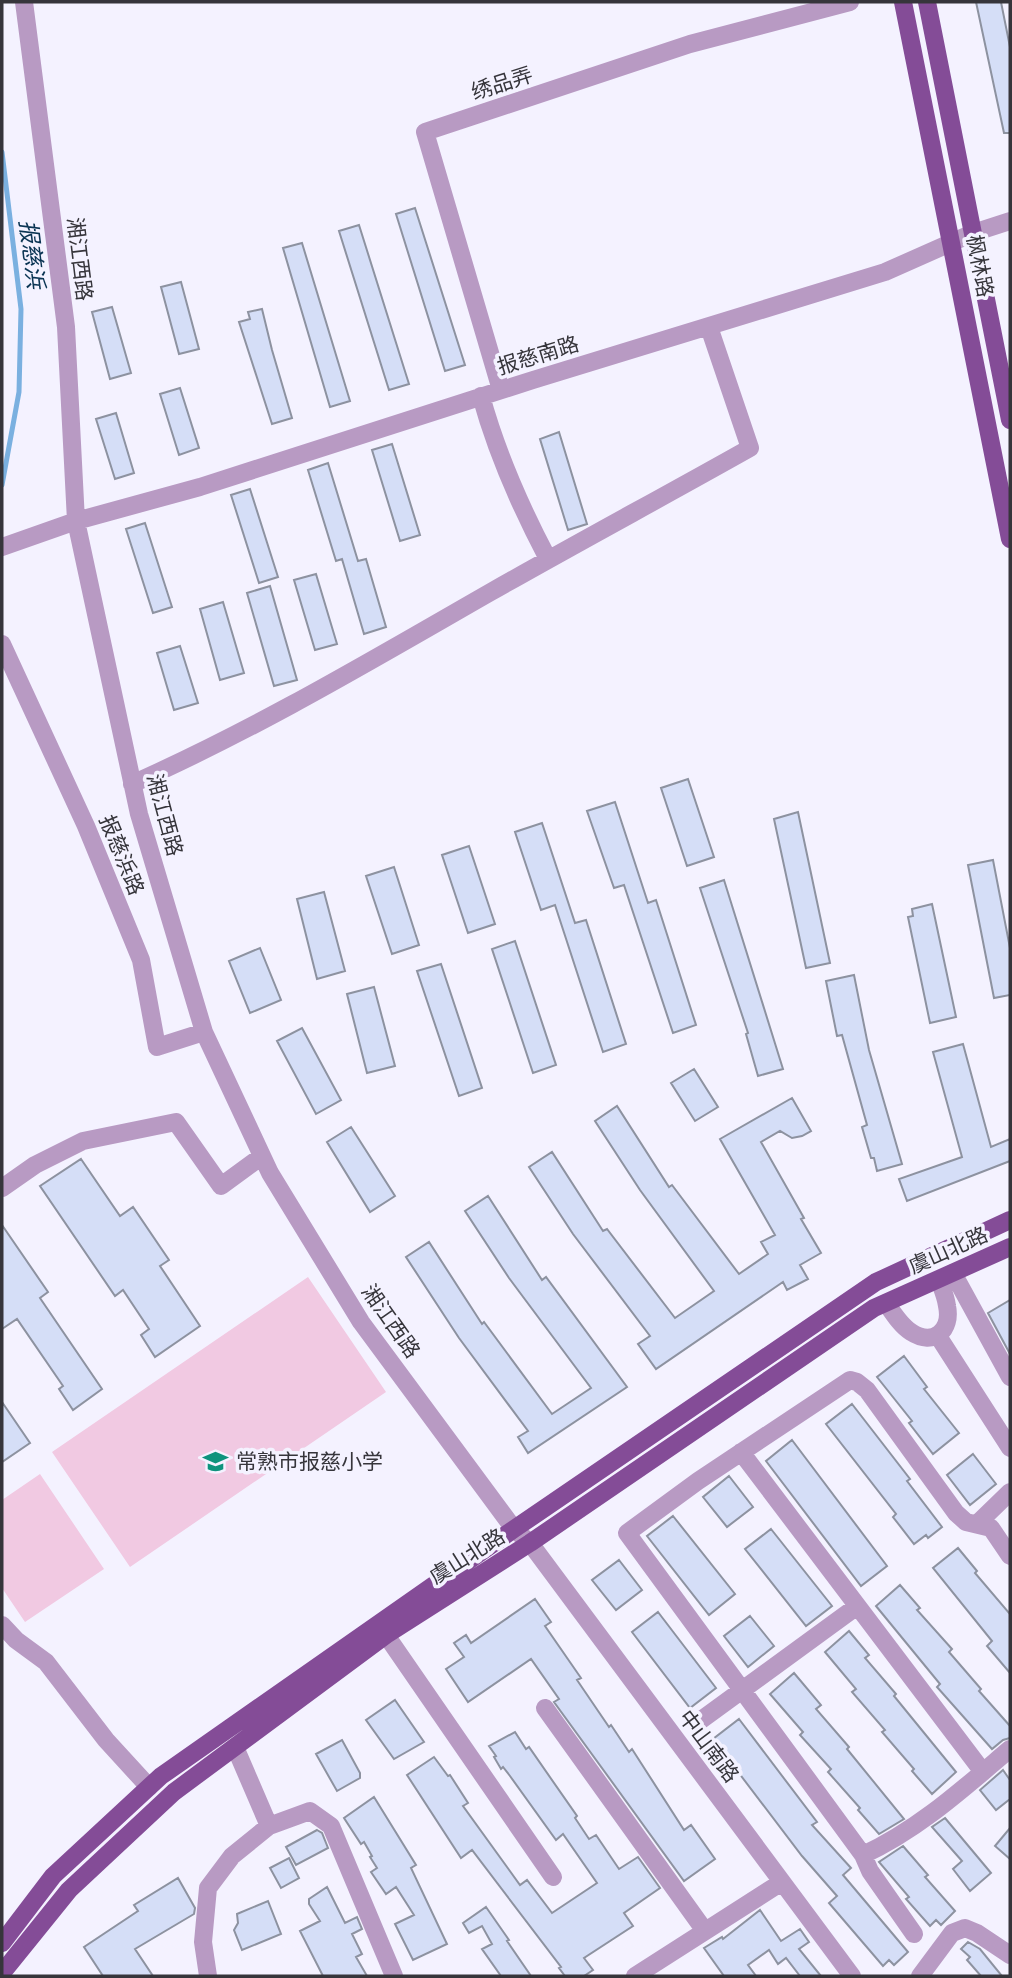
<svg xmlns="http://www.w3.org/2000/svg" width="1012" height="1978" font-family="'Space Grotesk','Noto Sans SC',sans-serif">
<style>
.garden{fill:#f1c9e2}
.lines{fill:none;stroke-linecap:round;stroke-linejoin:round}
.stream{stroke:#7ab0e0;stroke-width:5}
.building{fill:#d5def7;stroke:#8d92a0;stroke-width:2}
.minor{stroke:#b89ac3;stroke-width:18}
.major{stroke:#844c97;stroke-width:18}
.labels{text-anchor:middle;dominant-baseline:central;stroke-width:7;stroke-linejoin:round;paint-order:stroke}
.street-label{font-size:21px;fill:#36353b;stroke:#f4f2ff}
.poi-label{font-size:21px;fill:#36353b;stroke:#f4f2ff;text-anchor:start}
.water-label{font-size:23px;font-style:italic;fill:#0a3453;stroke:#f4f2ff}
</style>
<rect width="100%" height="100%" fill="#f4f2ff"/>
<path class="garden" d="M308,1277L386,1392L130,1567L52,1452Z
M40,1474L104,1569L25,1622L2,1588V1500Z"/>
<g class="lines">
<path class="stream" d="M2,152L21,309L19,392L2,485"/>
</g>
<path class="building" d="M976,2H1001L1010,47V133H1004Z
M415,208L465,365L445,371L396,214Z
M359,225L409,384L389,390L339,231Z
M302,243L350,401L330,407L283,248Z
M181,282L199,349L179,354L161,287Z
M112,307L131,373L110,379L92,312Z
M262,309L272,350L292,418L272,424L239,322L250,319L248,312Z
M180,388L199,448L179,455L160,394Z
M116,413L134,473L115,479L96,419Z
M559,432L587,524L568,530L540,439Z
M392,444L420,535L400,541L372,450Z
M328,463L358,561L366,559L386,627L364,634L342,559L336,561L308,470Z
M250,489L278,577L259,583L231,495Z
M145,523L172,607L153,613L126,529Z
M316,574L337,644L315,650L294,580Z
M270,586L297,680L274,686L247,593Z
M223,602L244,673L220,680L200,609Z
M180,646L198,703L174,710L157,653Z
M688,779L714,857L687,866L661,788Z
M615,802L648,903L656,900L696,1025L673,1033L624,885L614,888L587,811Z
M798,812L830,963L806,968L774,819Z
M542,823L575,923L586,920L626,1044L603,1052L555,905L541,910L515,832Z
M469,846L495,924L468,933L442,855Z
M993,860L1010,948V995L994,998L968,865Z
M394,867L419,945L392,954L366,876Z
M724,880L783,1069L758,1076L746,1034L748,1033L700,888Z
M324,892L345,971L317,979L297,899Z
M932,904L956,1017L930,1023L908,917L913,916L912,909Z
M515,941L556,1065L533,1073L492,949Z
M260,948L281,1000L250,1013L229,961Z
M441,964L482,1088L459,1096L417,971Z
M854,975L869,1050L902,1164L877,1171L874,1158H871L862,1127L867,1125L842,1035L837,1036L826,981Z
M374,987L395,1066L367,1073L347,994Z
M302,1028L341,1100L316,1114L277,1041Z
M963,1044L991,1147L1010,1139V1161L907,1201L899,1179L962,1157L933,1052Z
M694,1069L718,1107L695,1121L671,1083Z
M792,1098L811,1131L802,1136L792,1138L780,1131L761,1142L804,1218L801,1219L821,1253L800,1265L808,1279L787,1290L783,1282L656,1369L638,1344L650,1336L573,1234L529,1167L552,1152L603,1231L607,1229L675,1318L714,1291L640,1190L595,1121L617,1106L669,1187L672,1185L739,1274L768,1254L761,1242L775,1235L720,1139Z
M351,1127L395,1196L370,1212L327,1142Z
M81,1159L120,1216L133,1207L169,1260L160,1266L200,1326L155,1357L141,1335L149,1329L123,1290L115,1296L40,1186Z
M488,1196L542,1280L546,1277L627,1387L528,1453L518,1437L528,1431L459,1338L406,1257L429,1242L482,1324L484,1322L552,1414L591,1388L509,1278L465,1211Z
M2,1225L48,1292L40,1298L102,1389L73,1410L59,1389L63,1386L17,1319L2,1329Z
M1010,1300V1354L988,1313Z
M904,1356L927,1387L924,1389L959,1433L933,1454L909,1423L912,1421L877,1377Z
M2,1402L30,1443L2,1462Z
M852,1404L910,1479L907,1481L942,1527L928,1538L926,1535L914,1544L893,1517L896,1514L826,1424Z
M792,1440L887,1566L861,1586L766,1461Z
M973,1454L996,1484L970,1505L947,1475Z
M729,1476L753,1507L727,1527L703,1497Z
M673,1516L735,1594L709,1615L647,1536Z
M771,1529L832,1606L806,1626L745,1549Z
M958,1548L977,1571L975,1573L1010,1614V1673L987,1646L992,1641L933,1568Z
M619,1560L642,1590L616,1610L592,1580Z
M900,1585L920,1608L917,1610L952,1649L949,1652L981,1689L979,1691L1010,1726V1738L1003,1740L992,1749L937,1687L940,1684L876,1606Z
M535,1599L551,1622L545,1626L581,1678L577,1680L609,1727L611,1725L629,1752L632,1749L684,1830L691,1825L715,1859L684,1881L554,1702L559,1699L531,1659L468,1702L446,1669L464,1657L454,1643L466,1635L471,1643Z
M658,1612L716,1688L690,1708L632,1632Z
M750,1616L774,1646L748,1667L724,1636Z
M849,1631L869,1655L865,1658L896,1694L894,1696L956,1772L932,1794L912,1771L914,1769L882,1732L885,1730L852,1692L856,1689L825,1652Z
M794,1673L821,1705L816,1709L849,1747L847,1749L904,1819L879,1834L858,1810L860,1808L828,1772L831,1769L800,1735L803,1732L770,1694Z
M395,1700L424,1742L394,1759L366,1720Z
M739,1719L817,1822L812,1825L851,1868L843,1875L908,1952L894,1965L889,1960L883,1966L829,1903L837,1896L802,1856L713,1739Z
M515,1732L526,1749L529,1747L577,1816L575,1818L589,1839L596,1835L619,1869L638,1857L660,1888L624,1913L633,1926L584,1958L593,1970L584,1976H565L559,1968L561,1967L472,1850L461,1858L407,1775L434,1757L448,1776L450,1775L468,1803L463,1806L520,1885L527,1880L552,1913L597,1883L563,1834L556,1840L510,1776L503,1767L501,1769L494,1757L496,1756L489,1746Z
M342,1740L360,1773V1778L337,1791L316,1754Z
M1003,1770L1010,1780V1799L996,1810L980,1790Z
M374,1797L416,1865L411,1868L447,1944L413,1960L395,1924L414,1915L396,1887L386,1894L371,1872L377,1868L370,1857L372,1856L364,1842L361,1844L344,1818Z
M945,1818L991,1873L970,1891L953,1869L962,1861L932,1827Z
M1010,1828V1859L995,1846Z
M317,1830L322,1833L328,1848L296,1865L286,1847Z
M903,1846L928,1875L925,1877L955,1911L941,1925L936,1920L930,1926L906,1899L909,1897L879,1862Z
M289,1858L299,1878L281,1888L270,1868Z
M178,1878L195,1908L194,1914L135,1949L153,1976H103L84,1947L138,1911L134,1905Z
M327,1887L345,1923L357,1917L362,1929L352,1934L362,1954L356,1957L367,1976H323L300,1931L320,1921L309,1904V1899Z
M268,1901L281,1934L242,1950L234,1930L238,1923L237,1914Z
M486,1907L509,1940L507,1941L531,1976H501L482,1949L492,1944L482,1926L469,1933L463,1923Z
M760,1910L781,1941L800,1929L809,1942L799,1949L821,1976H800L786,1958L778,1964L769,1950L748,1965L756,1976H724L704,1948L722,1937L723,1939Z
M968,1942L980,1949L1002,1976H981L967,1960L970,1957L961,1949Z"/>
<g class="lines">
<path class="minor" d="M24,2L66,327L76,521L139,814L204,1032L270,1173L361,1322L514,1529L530,1543L852,1976
M501,390L425,132L690,44L850,2
M481,396C497,454 520,506 548,559
M2,547L76,521L200,487L533,380L885,272L973,233L1010,221
M2,644L86,826L141,960L157,1047L204,1032
M132,784C256,729 372,660 489,593C575,544 663,497 750,448L709,327
M2,1188L35,1165L83,1141L176,1122L221,1186L262,1156
M953,1273L1010,1377
M886,1303C893,1313 901,1326 911,1332C934,1347 952,1330 947,1306C946,1297 942,1288 939,1280
M938,1336L1010,1448
M741,1452L983,1772
M978,1523L1010,1492
M1010,1556L991,1528L966,1522L956,1513L867,1390L857,1382L850,1380L698,1481L627,1533L863,1855C918,1830 965,1787 1010,1749
M2,1625L16,1640L46,1662L106,1740L149,1787
M386,1635L553,1877
M545,1708L705,1931
M697,1723L856,1607
M235,1747L269,1826
M863,1855L870,1871L914,1934
M208,1976L203,1942L208,1888L232,1856L269,1826L310,1811L331,1826L394,1976
M635,1976L782,1882
M920,1976L952,1933L965,1928L977,1933L1010,1955"/>
<path class="major" d="M903,2L1010,539
M927,2L1010,420
M2,1943L53,1876L161,1776L514,1529L876,1282L1010,1220
M2,1973L69,1890L174,1792L386,1635L530,1543L874,1308L1010,1247"/>
</g>
<defs>
<symbol id="school-bare" viewBox="-9 -9 18 18"><path d="M0-5L7-2L0 1L-7-2ZM-4 1L0 2.5L4 1V4Q0 6-4 4Z" fill="#0d937d" stroke="#f4f2ff" stroke-width="2.5" paint-order="stroke"/></symbol>
</defs>
<g fill-rule="evenodd">
<use href="#school-bare" x="198" y="1444" width="35" height="35"/>
</g>
<g class="labels">
<g class="street-label">
<text transform="translate(502 83) rotate(-18)">绣品弄</text>
<text transform="translate(80 259) rotate(83)">湘江西路</text>
<text transform="translate(980 266) rotate(79)">枫林路</text>
<text transform="translate(538 355) rotate(-17)">报慈南路</text>
<text transform="translate(165 815) rotate(75)">湘江西路</text>
<text transform="translate(122 855) rotate(68)">报慈浜路</text>
<text transform="translate(948 1250) rotate(-24)">虞山北路</text>
<text transform="translate(391 1321) rotate(55)">湘江西路</text>
<text transform="translate(467 1556) rotate(-32)">虞山北路</text>
<text transform="translate(709 1746) rotate(53)">中山南路</text>
</g>
<g class="poi-label">
<text x="236" y="1461">常熟市报慈小学</text>
</g>
<g class="water-label">
<text transform="translate(32 254) rotate(83)">报慈浜</text>
</g>
</g>
<rect width="1012" height="1978" fill="none" stroke="#36353b" stroke-width="7"/>
</svg>
